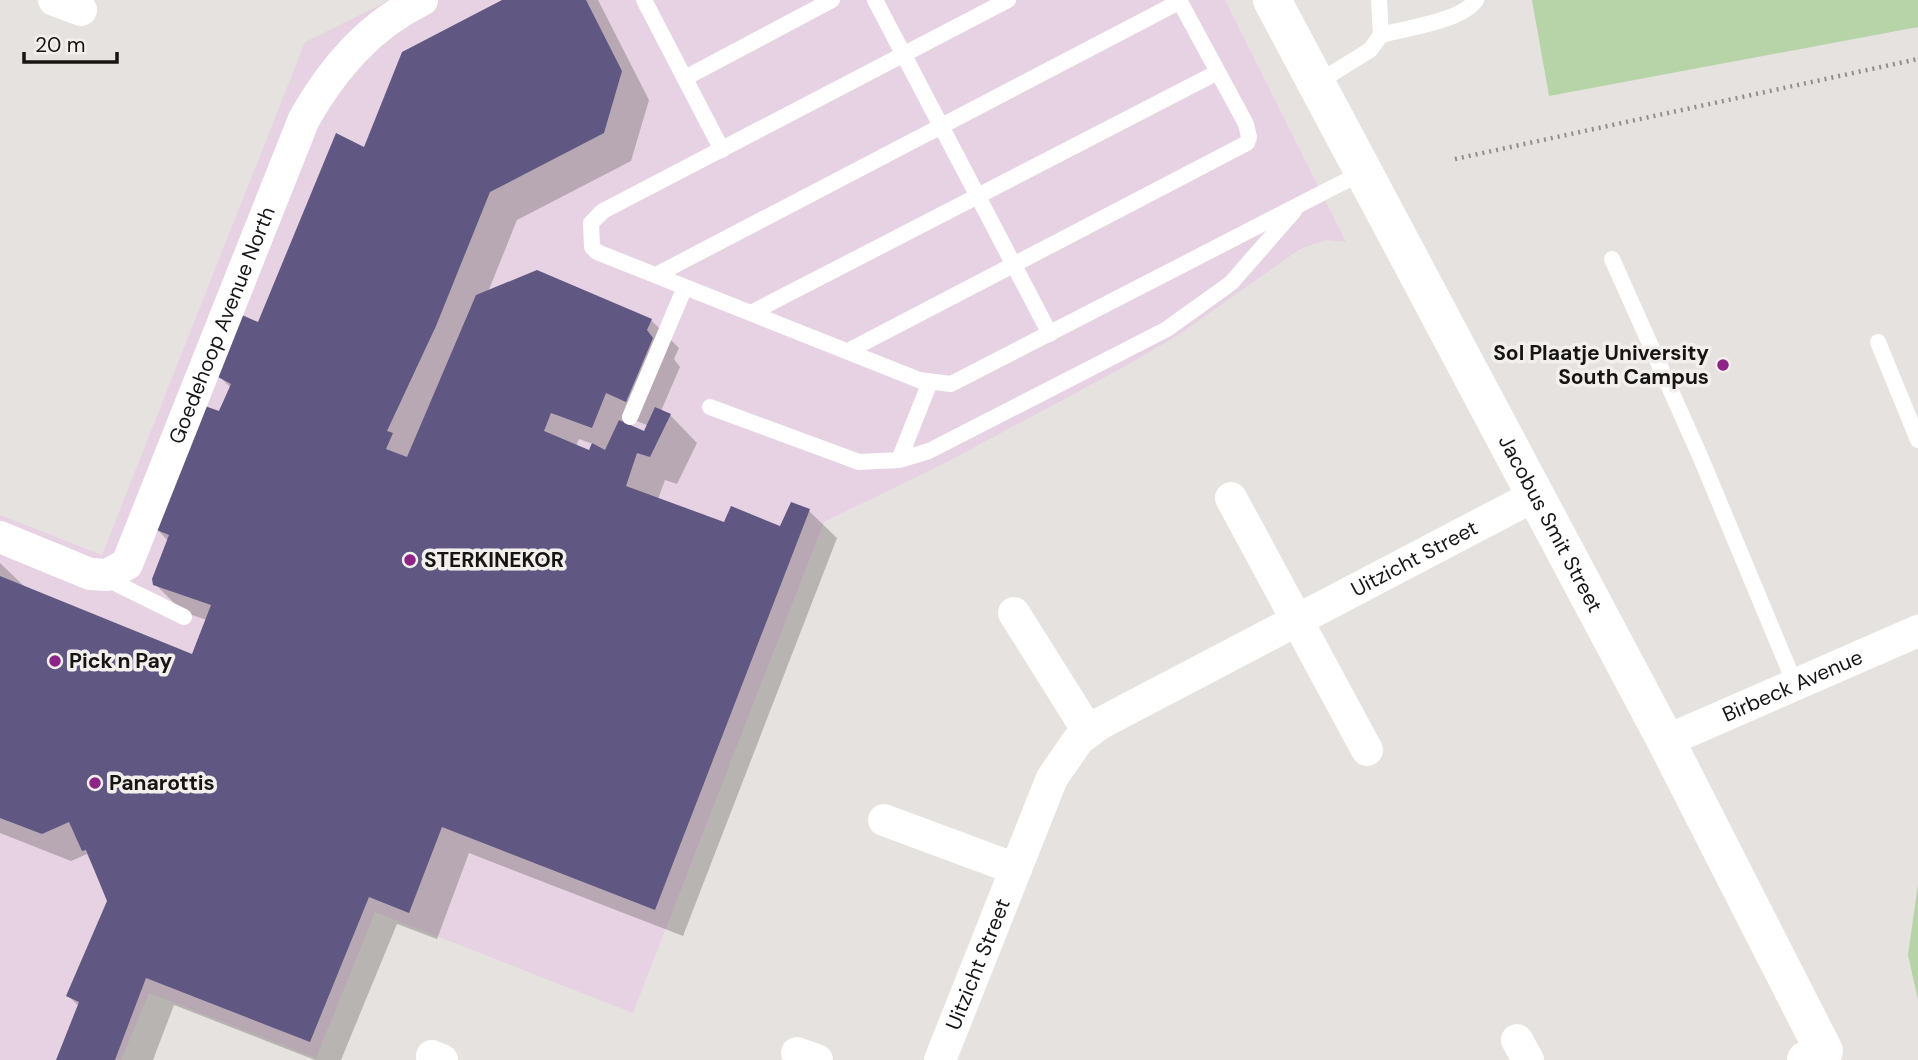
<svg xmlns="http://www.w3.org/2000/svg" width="1918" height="1060" font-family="'DM Sans',sans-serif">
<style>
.commercial{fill:#e6d2e2}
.garden{fill:#b7d4a8}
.shadow{fill:#0003;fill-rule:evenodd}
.building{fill:#605883}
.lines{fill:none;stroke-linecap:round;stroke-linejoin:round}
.path{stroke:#928e8c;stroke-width:4.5;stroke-dasharray:2 5;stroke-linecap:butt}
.service{stroke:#fff;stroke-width:16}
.minor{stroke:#fff;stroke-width:32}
.tertiary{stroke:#fff;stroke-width:38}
.poi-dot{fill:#8f2488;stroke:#f3efed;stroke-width:2.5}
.labels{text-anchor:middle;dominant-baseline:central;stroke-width:7;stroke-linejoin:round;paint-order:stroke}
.street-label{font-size:21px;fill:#171514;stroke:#f3efed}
.poi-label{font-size:21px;font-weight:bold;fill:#171514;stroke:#f3efed;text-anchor:start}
</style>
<rect width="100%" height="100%" fill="#e6e2df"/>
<path class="commercial" d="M390,0H1225L1346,242L1326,240L1300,249L1180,334L1120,369L947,462L824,522L633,1013L375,912L316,1058L149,993L121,1060H0V515L102,555L305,42Z"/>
<path class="garden" d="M1532,0H1918V27L1549,96Z
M1918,884V1000L1908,955Z"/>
<path class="shadow" d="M506,0H598L649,100L631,161L517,220L488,292L651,320L679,348L674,359L680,367L661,411L670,415L697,443L677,484L665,480L658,499L725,524L780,528L792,504L809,511L837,538L683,936L469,853L437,939L397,924L341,1060H315L174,1005L153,1060H58L79,1006L68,996L109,901L87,854L71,861L0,833V563L27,589L193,656L207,620L183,612L155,584L168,541L156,528L231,388L220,377L259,325L365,149ZM634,420L649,426L645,434L631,427ZM579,439L593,444L589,452L576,446Z"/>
<path class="building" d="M502,0H586L622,71L604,133L490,192L436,326L387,431L393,433L386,449L407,457L476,295L537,270L652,319L647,330L653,338L626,402L606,393L592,428L551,413L544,431L589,450L592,443L605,450L619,420L644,431L655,407L671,414L650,457L637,453L626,486L724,522L731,506L780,526L791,502L810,509L655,910L442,827L409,913L369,897L310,1042L146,978L115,1060H56L79,1002L66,996L107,901L86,850L82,851L69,822L42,834L0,818V576L192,654L211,605L153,585L152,579L169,535L154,529L202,405L219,411L231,384L218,377L242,315L258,322L336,133L364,147L402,52Z"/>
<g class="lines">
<path class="path" d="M1455,159L1918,59"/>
<path class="service" d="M644,0L722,150
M875,0L1050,334
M1008,0L603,211L591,223L592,247L597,252L919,380L951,384L1363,172
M1381,35C1406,28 1462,21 1476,0
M685,78L832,0
M1317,83L1370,50L1381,35L1379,0
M1612,259L1700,456L1795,684
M656,275L1179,2
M751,313L1218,72
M1878,342L1918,440
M848,351L1247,143L1249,137L1246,124L1179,0
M710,407L859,462L899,460L929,451L1167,329L1231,283L1294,211
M630,417L685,287
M899,460L930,382
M101,576L184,617"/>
<g class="minor">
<path d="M54,0L81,10"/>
<path d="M1231,498L1367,750"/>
<path id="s1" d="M0,537L90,574L107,575L127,564L304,119C333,68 369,26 422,0"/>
<path d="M1014,613L1088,731"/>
<path id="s2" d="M1666,741L1918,631"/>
<path d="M884,820L1016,869"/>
<path d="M1517,1040L1528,1060"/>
<path d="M797,1053L817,1060"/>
<path d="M432,1056L442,1060"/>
<path id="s3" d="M940,1060L1052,778L1079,739L1101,723L1534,496"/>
</g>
<path class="tertiary" id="s4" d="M1272,0L1666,741L1824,1051L1806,1060"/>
</g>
<g class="poi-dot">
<circle cx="1723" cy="365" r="7"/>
<circle cx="410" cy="560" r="7"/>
<circle cx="55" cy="661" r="7"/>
<circle cx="95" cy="783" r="7"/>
</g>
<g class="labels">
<g class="street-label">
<text stroke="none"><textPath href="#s1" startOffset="394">Goedehoop Avenue North</textPath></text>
<text stroke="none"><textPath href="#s4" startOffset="593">Jacobus Smit Street</textPath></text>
<text stroke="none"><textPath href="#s3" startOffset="732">Uitzicht Street</textPath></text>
<text stroke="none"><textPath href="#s2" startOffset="138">Birbeck Avenue</textPath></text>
<text stroke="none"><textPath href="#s3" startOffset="103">Uitzicht Street</textPath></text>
</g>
<g class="poi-label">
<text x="1709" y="353" text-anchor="end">Sol Plaatje University<tspan x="1709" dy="24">South Campus</tspan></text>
<text x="424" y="560">STERKINEKOR</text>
<text x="69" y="661">Pick n Pay</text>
<text x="109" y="783">Panarottis</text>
</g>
</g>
<path d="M24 52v10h93v-10" fill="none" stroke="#171514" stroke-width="3.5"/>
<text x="35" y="52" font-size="21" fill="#171514" stroke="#f3efed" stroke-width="5" paint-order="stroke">20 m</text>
</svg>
